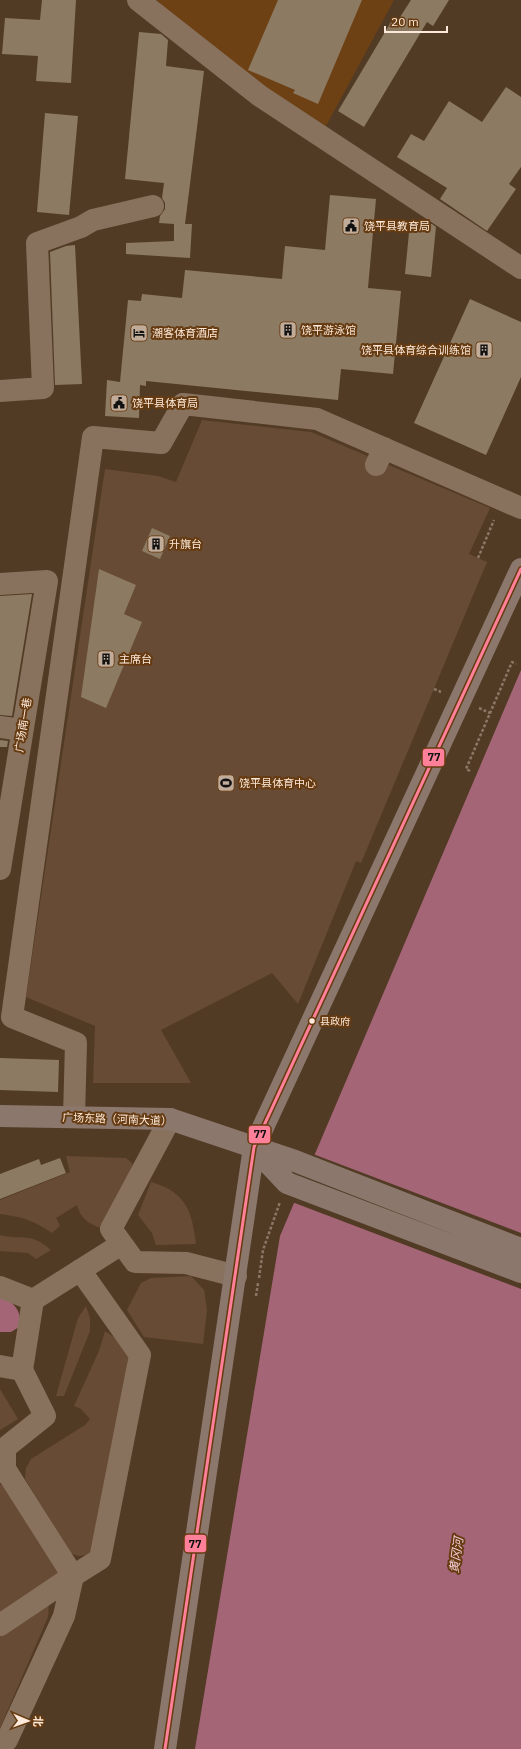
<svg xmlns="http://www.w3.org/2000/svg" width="521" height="1749" font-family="'IBM Plex Sans','Noto Sans SC',sans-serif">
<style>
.built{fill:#6e4115}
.green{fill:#674b34}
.water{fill:#a46676}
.pier{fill:#523b25}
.building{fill:#8c7a62}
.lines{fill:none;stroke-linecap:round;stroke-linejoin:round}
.path{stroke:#8a7766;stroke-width:2.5;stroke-dasharray:3 2;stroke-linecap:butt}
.minor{stroke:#88725e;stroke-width:22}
.major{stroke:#8b776c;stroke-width:22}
.bus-1-casing{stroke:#663b11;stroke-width:6}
.bus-1{stroke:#ff8098;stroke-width:3}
.bus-dot{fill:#fde9d9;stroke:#663b11;stroke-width:1.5}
.labels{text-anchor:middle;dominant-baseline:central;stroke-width:4;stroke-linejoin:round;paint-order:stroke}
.bus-label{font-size:10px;fill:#fde9d9;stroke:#663b11;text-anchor:start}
.poi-label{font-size:11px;fill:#fde9d9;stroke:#663b11;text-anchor:start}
.street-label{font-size:11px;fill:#fde9d9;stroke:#663b11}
.water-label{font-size:12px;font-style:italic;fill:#f5cdd7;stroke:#663b11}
.line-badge{stroke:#663b11;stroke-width:1.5}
.pale-badge-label{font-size:11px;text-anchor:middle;font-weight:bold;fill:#111}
</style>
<rect width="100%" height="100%" fill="#523b25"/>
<path class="built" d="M157,0H394L326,126L272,92L164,8Z"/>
<path class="green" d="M202,420L311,432L490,508L469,554L487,562L361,863L356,861L298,1004L272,973L161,1030L191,1083H93L95,1026L26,997L105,469L158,476L176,482Z
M66,1156L126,1158L132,1163L134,1172L101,1228C89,1224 80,1218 77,1205L56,1218L60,1226L52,1233C35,1221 20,1216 0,1214V1200L70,1172Z
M151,1182C186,1192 192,1211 196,1244L156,1245L152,1233L138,1215Z
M0,1235C23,1241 29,1231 51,1250L36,1259L28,1253L0,1251Z
M191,1276L204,1290L207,1310L203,1344L144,1337L127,1310L141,1283L151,1278Z
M86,1306L90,1318V1331L64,1396H56L78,1318Z
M105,1331L124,1344L129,1354L93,1551C85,1556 79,1558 71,1553L25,1479L26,1468L31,1459L85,1425L90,1419L81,1409L74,1406L99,1351Z
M0,1389L18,1419L0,1430Z
M0,1484L7,1487L62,1574L0,1614Z
M49,1601L48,1617L0,1728V1635Z"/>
<path class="water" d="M521,670V1749H195L280,1236Z
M0,1298C8,1298 17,1306 19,1314C20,1318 19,1323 19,1327L11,1332H0Z"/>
<path class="pier" d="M313,1154L521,1233V1289L292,1202Z"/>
<path class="building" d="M42,0H76L71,83L36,81L38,56L2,54L5,18L40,20Z
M278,0H362L318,104L293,93L295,90L248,70Z
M411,0H449L433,26L427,22L364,127L338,111L391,22L395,25Z
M139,32L161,34L168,40L166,66L204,71L185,224H192L190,258L126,254V243L174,241V224L159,223L160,216L165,209V203L162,198L164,183L125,179Z
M506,87L521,97V167L509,184L516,189L487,231L440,199L447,188L397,157L411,134L424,141L449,101L482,122Z
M45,113L78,116L69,215L37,212Z
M330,195L376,199L368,288L401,291L393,374L341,369L338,400L146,381V386L140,385L139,418L105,416L107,380L120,382L128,300L141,301L142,294L182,298L185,270L282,279L285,246L325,250Z
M410,222L432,224L436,227L431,277L405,274Z
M75,245L82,384L55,385L50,252L66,246Z
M470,299L521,322V377L486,455L414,423Z
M152,528L170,536L160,559L142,551Z
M99,569L136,585L124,614L142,622L106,708L81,697Z
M32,594L12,716L0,715V596Z
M0,740L8,741L7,747H0Z
M0,1058L59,1060L58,1092L0,1090Z
M60,1158L66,1173L0,1199V1174L39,1159L41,1165Z"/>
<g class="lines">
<path class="path" d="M478,558L494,520
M434,689L441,692
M479,708L490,713
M470,771L466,769L512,662L516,664
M259,1278L263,1250L280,1202
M256,1296L258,1283"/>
<path class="minor" d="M138,0L260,96L521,268
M0,391L43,388L37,243L81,227L93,220L153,206
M376,465L384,448
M0,584L47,581L0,869
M0,727L22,730
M74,1117L76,1043L12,1017L93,437L161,443L183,404L317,419L521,508
M170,1119L111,1229L135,1262L186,1263L236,1276
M0,1287L33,1300
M0,1366L22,1370
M0,1472L5,1469V1448L45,1416L22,1370L33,1300L120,1245
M0,1625L73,1576L5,1469
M0,1745L7,1740L64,1616L73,1576L100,1559L140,1355L80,1270"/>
<path class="major" d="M0,1116L170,1119L295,1161L521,1249
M256,1150L287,1183L521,1272
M165,1749L254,1147L521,569"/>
<defs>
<path id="bus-1" d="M165,1749L254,1147L521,569"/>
</defs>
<use href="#bus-1" class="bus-1-casing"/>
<use href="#bus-1" class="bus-1"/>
</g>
<defs>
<symbol id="civic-square" viewBox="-11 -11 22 22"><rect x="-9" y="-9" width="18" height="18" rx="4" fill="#c1ac9a" stroke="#663b11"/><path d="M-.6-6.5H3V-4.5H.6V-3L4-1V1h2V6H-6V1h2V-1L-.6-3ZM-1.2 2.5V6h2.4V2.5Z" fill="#111"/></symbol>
<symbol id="building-square" viewBox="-11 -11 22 22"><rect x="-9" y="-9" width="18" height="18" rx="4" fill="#c1ac9a" stroke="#663b11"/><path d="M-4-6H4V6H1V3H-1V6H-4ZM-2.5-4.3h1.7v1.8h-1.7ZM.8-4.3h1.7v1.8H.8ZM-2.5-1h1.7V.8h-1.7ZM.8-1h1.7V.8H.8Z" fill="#111"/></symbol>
<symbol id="hotel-square" viewBox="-11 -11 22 22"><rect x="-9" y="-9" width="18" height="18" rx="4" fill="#c1ac9a" stroke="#663b11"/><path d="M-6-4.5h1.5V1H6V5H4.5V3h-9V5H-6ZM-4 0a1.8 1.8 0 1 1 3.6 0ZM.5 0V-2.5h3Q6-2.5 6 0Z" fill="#111"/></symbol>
<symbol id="stadium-square" viewBox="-11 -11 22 22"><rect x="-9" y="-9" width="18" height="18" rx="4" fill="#c1ac9a" stroke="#663b11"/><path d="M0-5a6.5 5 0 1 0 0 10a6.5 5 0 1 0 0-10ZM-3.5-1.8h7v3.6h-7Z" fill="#111"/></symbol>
</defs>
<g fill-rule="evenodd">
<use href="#civic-square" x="341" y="216" width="20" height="20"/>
<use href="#building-square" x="278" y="320" width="20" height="20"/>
<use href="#hotel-square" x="129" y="323" width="20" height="20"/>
<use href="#building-square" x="474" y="340" width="20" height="20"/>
<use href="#civic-square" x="109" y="393" width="20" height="20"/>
<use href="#building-square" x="146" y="534" width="20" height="20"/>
<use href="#building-square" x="96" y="649" width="20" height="20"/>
<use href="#stadium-square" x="216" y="773" width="20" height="20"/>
</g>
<circle class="bus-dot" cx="312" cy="1021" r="3.5"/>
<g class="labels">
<g class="bus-label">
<text x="320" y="1021">县政府</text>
</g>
<g class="poi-label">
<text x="364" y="226">饶平县教育局</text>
<text x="301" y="330">饶平游泳馆</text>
<text x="152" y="333">潮客体育酒店</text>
<text x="471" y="350" text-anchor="end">饶平县体育综合训练馆</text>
<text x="132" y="403">饶平县体育局</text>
<text x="169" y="544">升旗台</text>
<text x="119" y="659">主席台</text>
<text x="239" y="783">饶平县体育中心</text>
</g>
<g class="street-label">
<text transform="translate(23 725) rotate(-81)">广场南一巷</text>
<text transform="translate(117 1119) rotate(2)">广场东路（河南大道）</text>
</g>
<g class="water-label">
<text transform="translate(456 1555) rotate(-82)">黄冈河</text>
</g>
</g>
<g class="line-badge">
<rect x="422" y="748" width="23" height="19" rx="4" fill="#ff8098"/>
<rect x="248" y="1125" width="23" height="19" rx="4" fill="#ff8098"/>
<rect x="184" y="1534" width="23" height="19" rx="4" fill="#ff8098"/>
</g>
<g class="pale-badge-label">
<text x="434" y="761">77</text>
<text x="260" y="1138">77</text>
<text x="195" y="1548">77</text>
</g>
<g transform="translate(28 1721) rotate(92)" stroke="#663b11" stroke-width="3" paint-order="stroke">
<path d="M0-3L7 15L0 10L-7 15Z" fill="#fde9d9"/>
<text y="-6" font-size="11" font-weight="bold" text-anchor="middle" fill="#fde9d9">北</text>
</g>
<path d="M385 26v6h62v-6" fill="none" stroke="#fde9d9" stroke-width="2"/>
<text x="391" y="26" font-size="12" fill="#fde9d9" stroke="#663b11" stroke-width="3" paint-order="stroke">20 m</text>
</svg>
